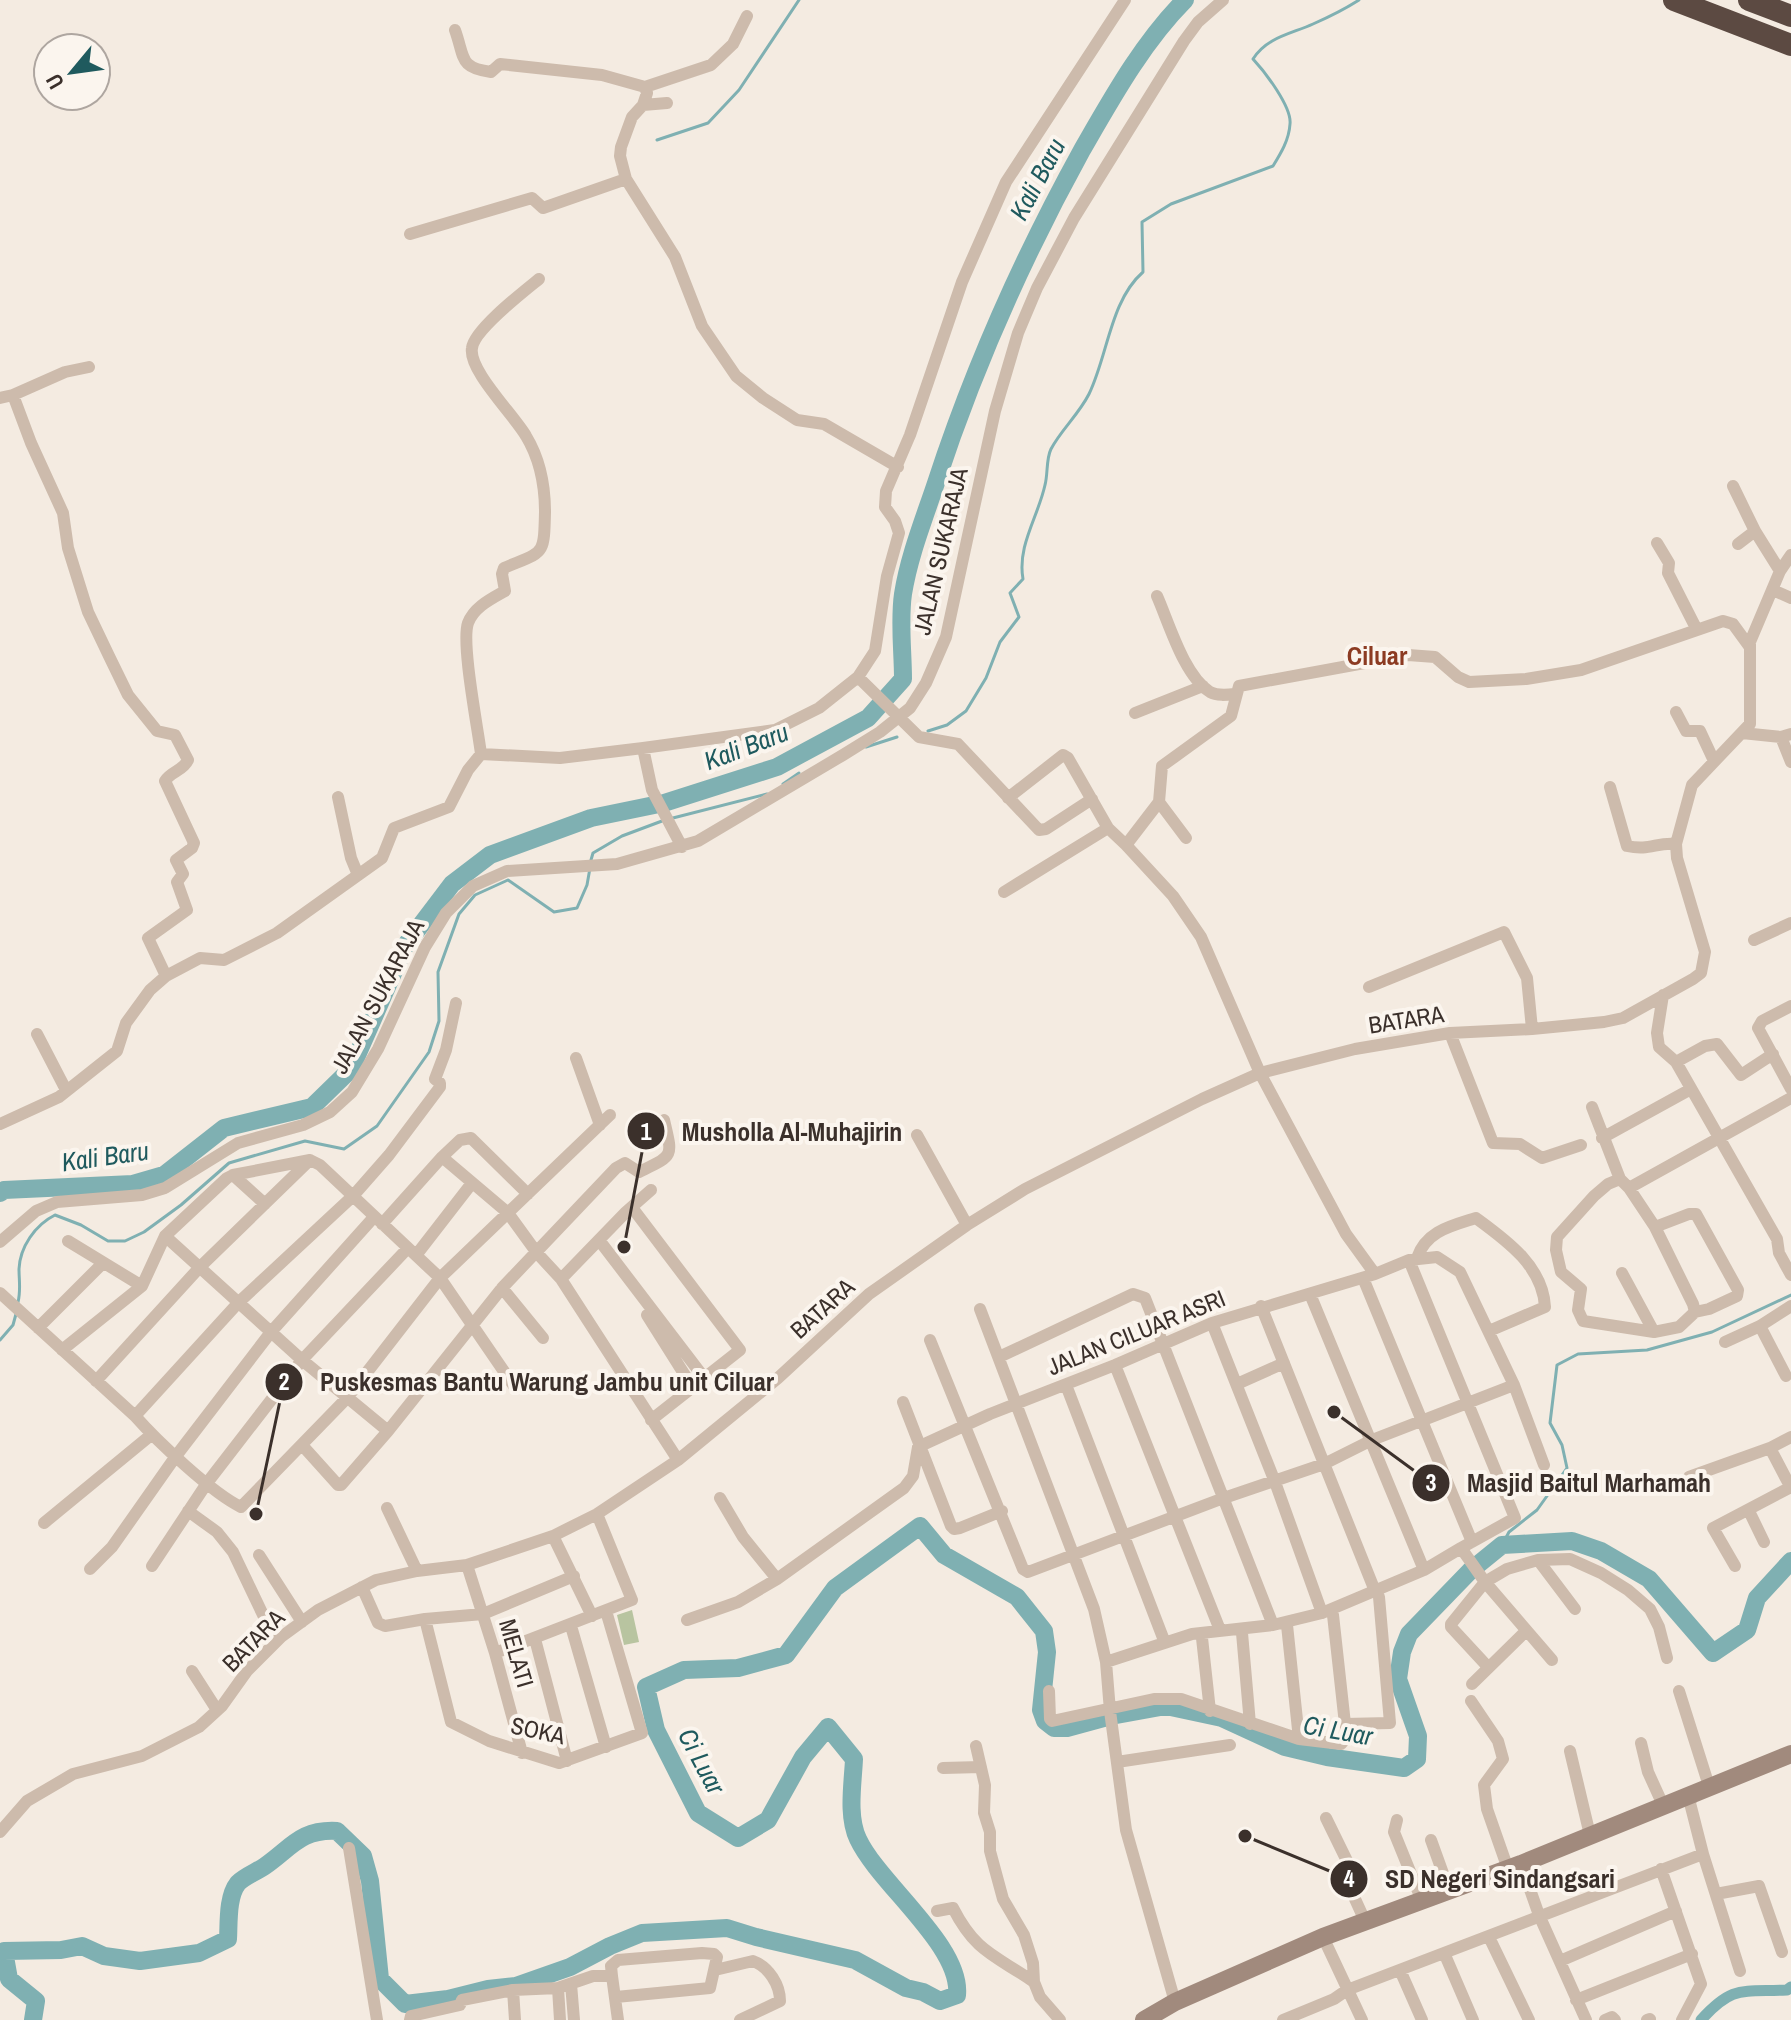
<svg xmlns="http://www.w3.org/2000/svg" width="1791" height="2020" font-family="'Archivo Narrow',sans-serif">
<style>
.green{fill:#b8c4a0}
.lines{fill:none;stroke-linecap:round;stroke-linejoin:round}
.stream{stroke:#7fb0b2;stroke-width:3}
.canal{stroke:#7fb0b2;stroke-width:11}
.river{stroke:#7fb0b2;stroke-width:18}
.street{stroke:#cdbbac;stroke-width:12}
.secondary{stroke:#a18a7d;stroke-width:18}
.highway{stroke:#5c4a42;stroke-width:22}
.labels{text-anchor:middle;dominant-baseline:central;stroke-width:8;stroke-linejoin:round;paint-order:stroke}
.street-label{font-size:24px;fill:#3b302b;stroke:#fbf5ee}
.water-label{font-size:26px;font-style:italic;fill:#1f5a5e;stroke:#fbf5ee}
.neighbourhood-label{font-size:26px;font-weight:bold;fill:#8c3b22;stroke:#fbf5ee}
.leader{fill:none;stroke:#3b302b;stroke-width:3}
.callout-dot{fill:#3b302b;stroke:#fbf5ee;stroke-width:3}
.mark-label{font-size:24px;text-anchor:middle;font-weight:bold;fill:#fff}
.callout-label{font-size:26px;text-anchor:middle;font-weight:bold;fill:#3b302b;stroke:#fbf5ee;stroke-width:8;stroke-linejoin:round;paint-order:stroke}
</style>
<rect width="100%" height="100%" fill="#f4ebe1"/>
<path class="green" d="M632,1610L639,1642L624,1645L617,1615Z"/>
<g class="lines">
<path class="stream" d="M657,140L708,123L739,90L799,0
M928,731L947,725L966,711L986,678L1000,642L1019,617L1010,593L1023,579C1017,546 1038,517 1045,485C1048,474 1046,459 1051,449C1061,430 1079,414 1089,394C1108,355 1110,301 1143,272L1142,222L1171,204L1273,166C1281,153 1289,140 1290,124C1292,107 1265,72 1253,59C1267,37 1291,34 1313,24C1329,17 1345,9 1359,0
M866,747L897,737
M783,784L799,773
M669,819L767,794
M591,860L593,853L622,836L662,821
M438,901L446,906
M18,1302C21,1291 19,1280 19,1269C20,1247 35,1225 55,1215L81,1225L108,1241H125L144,1232L181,1205L229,1163L305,1141L344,1149L377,1126L429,1052L439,1021L438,972L459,914L475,895L508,880L554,912L577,908L587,885L590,868
M0,1340L13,1325L16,1314
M1502,1545L1509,1532L1537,1510L1567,1468L1562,1445L1550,1423L1557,1365L1578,1354L1647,1350L1712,1332L1791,1295"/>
<path class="canal" d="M1701,2020C1733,1985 1741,1992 1787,1990L1791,1987"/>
<path class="river" d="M0,1193L4,1190L133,1184L164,1175L224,1128L312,1107L351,1069L405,946L452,884L490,855L591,818L664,803L777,767L868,718L903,679C903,652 899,621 903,594C909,556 924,519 936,483C974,367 1023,257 1082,150C1112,98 1143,42 1185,0
M33,2020L36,2001L9,1979L4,1951L61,1950L82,1946L104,1956L140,1961L199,1953L228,1939C229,1923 227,1897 238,1883C245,1876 258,1871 265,1866C292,1847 301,1829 337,1831L363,1856L370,1881L380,1979L405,2004L448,1999L488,1989L516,1986L570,1967L610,1946L642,1933L727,1928L756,1937L855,1960L906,1988L923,1992L940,2001L957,1995C962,1946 879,1884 858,1839C847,1816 853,1783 854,1759L828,1727L803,1757L768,1820L738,1838L698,1813L656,1730L646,1687L684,1670L738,1668L786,1655L835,1588L920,1526L944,1555L1017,1597L1044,1631L1047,1652L1041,1710L1045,1721L1054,1728H1067L1111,1716L1166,1706L1222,1718L1285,1747L1327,1757L1404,1768L1417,1759L1418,1736L1398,1679L1402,1652L1409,1634L1470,1571L1502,1545L1572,1541L1601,1551L1649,1579L1713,1653L1747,1630L1757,1598L1791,1561"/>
<path class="street" d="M455,30C465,58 459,68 491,72L500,64L602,75L645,87L647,93L643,105
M645,87L711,65L733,44L747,16
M667,103L643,105L632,117L621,147L620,156L626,179L675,257L702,326L736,376L763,398L797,420L824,424L898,467
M410,234L532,198L543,208L626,179
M13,395L65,372L89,367
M0,398L13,395L31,443L63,513L68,548L88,612L109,656L128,695L157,731L175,735L188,760C183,771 171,771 165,781L194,843L192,848L176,860L183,874L177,882L187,910L148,938L166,976
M1733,486L1755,531
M1657,543L1669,563L1668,573L1697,630
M1738,544L1755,531L1780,571
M1773,590L1791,598
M1157,596C1169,623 1184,676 1210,692C1217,696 1226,695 1235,694
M858,677L919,737L958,744L1039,830L1046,829L1092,799
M1676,712L1686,731H1700L1714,761
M1135,713L1203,686
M1742,733L1781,737L1791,734
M1781,737L1791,762
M643,748L652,790L682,847
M481,754C478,729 461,643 468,623C474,607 491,599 505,591L502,574L504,568C544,551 544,557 545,512C545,486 540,459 526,436C514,415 468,370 472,348C474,330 523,292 539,279
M1610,787L1627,846C1650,851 1656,842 1676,844
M338,797L351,858L358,875
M1008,798L1063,755L1068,758L1108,828L1126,845
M1159,802L1186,838
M1004,892L1108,828
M1754,940L1791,923
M1369,987L1504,932L1527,978L1532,1029
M1663,995L1657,1033L1659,1047L1676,1062L1777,1239L1779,1253L1791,1275
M1791,1006L1762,1021L1758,1028L1791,1089
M1450,1033L1493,1143L1520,1144L1542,1158L1581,1145
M37,1034L66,1090
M576,1058L600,1125
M1676,1062L1705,1046L1717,1044L1741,1075L1773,1054
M1592,1107L1620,1179
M0,1124L59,1097L117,1051L126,1023L150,990L166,976L200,958L224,960L277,933L382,858L394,828L449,807L468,770L481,754L560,758L643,748L775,730L819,708L858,677L875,651L887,576L899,533L895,521L885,507L886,491L910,435L962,282L1006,182L1125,0
M917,1135L967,1225
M1602,1138L1691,1089
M442,1157L460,1140L471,1138L528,1194
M233,1175L310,1160L320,1165L440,1278L514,1386
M1629,1188L1620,1179L1608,1184L1594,1196L1557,1237L1556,1250L1561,1272L1581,1289L1578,1310L1583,1321L1654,1332L1679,1327L1695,1312L1693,1304L1655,1227L1629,1188L1791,1098
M630,1209L634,1210L740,1350L651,1420
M382,1224L442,1157L508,1213L537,1253L561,1279L678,1460
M1655,1227L1689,1214H1696L1738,1290L1737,1296L1709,1309L1695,1312
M165,1236L302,1360L388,1431L502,1288L616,1168L625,1163L639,1172C674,1155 673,1158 664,1120
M599,1240L705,1379
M68,1241L142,1286
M0,1242L36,1211L57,1202L142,1195L165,1188L238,1143L303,1125L330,1112L352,1092L378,1049L425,947L446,913L473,886L507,871L617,864L698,841L843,755L880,732L910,708L926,683L946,637L995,411L1018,333L1037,288L1074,218L1184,41L1198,22L1223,0
M417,1254L472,1183
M1417,1258C1426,1231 1451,1226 1476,1218C1506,1240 1543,1266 1545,1307L1489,1331
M1409,1260L1515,1518L1461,1548L1485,1582L1552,1660
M1622,1273L1654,1332
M1363,1278L1472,1542
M561,1279L626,1212L651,1190
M502,1288L543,1338
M0,1293L135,1416C157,1441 212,1493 241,1507L347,1398L440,1278L610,1115
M1310,1294L1424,1570
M1261,1306L1375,1591
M980,1309L1094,1609L1106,1662L1110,1711L1126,1830L1175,2002
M647,1315L693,1388
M1212,1323L1275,1482L1322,1613
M1760,1326L1786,1376
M38,1328L103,1263
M930,1340L1023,1569L1028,1572L1221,1499L1324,1464L1372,1440L1514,1385
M1725,1342L1760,1326L1791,1306
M62,1350L142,1286L165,1236L227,1178L233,1175L265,1204
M999,1357L1133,1294L1145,1298L1273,1625
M1115,1365L1220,1630
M96,1381L200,1267L310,1160
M1237,1384L1284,1363
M1066,1385L1165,1643
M903,1402L951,1526L954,1529L960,1528L1002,1511
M135,1416L239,1302L353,1196L389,1155L440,1087V1083L435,1079L446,1050L456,1003
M1791,1437L1770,1448L1791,1488
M302,1445L338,1485H341L388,1431
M918,1447L990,1414L1115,1365L1212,1323L1375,1274
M1544,1465L1514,1385L1460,1272L1437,1257L1409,1260L1375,1274L1346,1234L1260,1073L1201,937L1173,896L1126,845L1159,802L1162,766L1231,716L1239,686L1408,655L1435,657L1458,677L1469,682L1526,679L1581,670L1723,621L1733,624L1749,646
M1689,1477L1770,1448
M720,1498L743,1537L777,1579
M387,1508L417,1571
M188,1511L217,1532L233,1552L265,1619L281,1637
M1749,1511L1764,1542
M44,1523L151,1435
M553,1536L592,1616
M259,1555L302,1622
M1538,1560L1575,1609
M467,1565L495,1653L522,1753
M152,1566L207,1483L302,1360L408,1248
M1735,1566L1713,1528L1791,1487
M90,1569L112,1547L176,1456L271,1332L374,1217
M362,1587L378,1623L385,1626L425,1619L483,1614L574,1576
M1333,1615L1345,1724
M425,1619L451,1722L489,1741L559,1763L642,1733L606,1611
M687,1620L738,1602L777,1579L904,1488L913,1476L918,1447
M1287,1625L1299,1739
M571,1626L606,1747
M1242,1633L1250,1724
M1202,1638L1210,1711
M535,1639L567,1761
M495,1653L632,1600L597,1514
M1106,1662L1192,1634L1273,1625L1322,1613L1424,1570L1461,1548
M1488,1667L1451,1627V1624L1485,1582L1507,1569L1538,1560L1570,1559L1601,1573L1628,1590L1650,1609L1659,1627L1667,1658
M192,1671L217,1710
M1472,1684L1526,1631
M1049,1691L1050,1719L1052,1721L1154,1699H1181L1299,1739L1341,1744L1349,1735L1345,1724L1390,1723L1379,1597
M1679,1691L1709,1786
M1471,1701L1498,1741L1503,1759L1484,1785L1487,1809L1508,1869
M1641,1743L1648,1772L1663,1805
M976,1746L985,1785L984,1813L990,1832V1851L1003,1899L1024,1935L1033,1963L1034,1982L1040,1997L1060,2020
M1570,1751L1590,1835
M1117,1762L1230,1745
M943,1768L981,1767
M1694,1792L1690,1803L1703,1854L1740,1971
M1326,1818L1350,1867L1355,1899L1365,1921
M1397,1820L1394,1832L1422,1901
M0,1832L27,1801L73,1774L142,1756L199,1727L222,1706L247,1671L281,1637L318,1610L376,1580L417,1571L467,1565L553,1536L597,1514L678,1460L778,1378L869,1294L967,1225L1025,1189L1202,1099L1260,1073L1355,1049L1450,1033L1532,1029L1604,1022L1623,1018L1693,979L1701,973L1705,952L1677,858L1676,844L1692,785L1750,724V642L1780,571L1791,555
M1431,1840L1449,1890
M349,1848L377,2020
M1521,1864L1539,1915L1586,2020
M1661,1869L1701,1984L1682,2020
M1716,1894L1759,1886L1782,1952
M937,1911L953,1908C976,1953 995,1955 1034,1982
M1323,1937L1362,2020
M1489,1937L1529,2020
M1445,1955L1473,2020
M1560,1961L1676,1911
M715,1970L753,1961C769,1967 780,1985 780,2001L740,2020
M1400,1970L1422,2020
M612,1976L618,2020
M571,1984L574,2020
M558,1988L560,2020
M513,1990L515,2020
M1576,2000L1692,1954
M410,2020L411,2016L460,2005L462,2000L513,1990L558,1988L593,1976H612L611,1966L618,1960L702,1953L714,1954L717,1957L710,1988L616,1997
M1283,2020L1334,1999L1347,1990L1703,1854
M1605,2020L1612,2017L1615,2020
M1647,2020L1650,2019"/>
<path class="secondary" d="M1144,2020L1175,2002L1323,1937L1521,1864L1791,1754"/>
<path class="highway" d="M1674,0L1791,45
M1749,0L1791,16"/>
</g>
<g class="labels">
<g class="street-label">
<text transform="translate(940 551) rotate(-77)">JALAN SUKARAJA</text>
<text transform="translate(377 996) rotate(-62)">JALAN SUKARAJA</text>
<text transform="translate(1406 1019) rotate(-9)">BATARA</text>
<text transform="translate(822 1308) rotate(-42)">BATARA</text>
<text transform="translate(1136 1332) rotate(-22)">JALAN CILUAR ASRI</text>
<text transform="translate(253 1640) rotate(-45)">BATARA</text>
<text transform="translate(517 1653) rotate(74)">MELATI</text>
<text transform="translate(538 1730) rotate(12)">SOKA</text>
</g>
<g class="water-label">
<text transform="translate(1037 179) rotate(-62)">Kali Baru</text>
<text transform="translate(746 746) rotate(-21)">Kali Baru</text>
<text transform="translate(105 1156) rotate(-8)">Kali Baru</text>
<text transform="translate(1338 1730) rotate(10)">Ci Luar</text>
<text transform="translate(702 1761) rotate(62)">Ci Luar</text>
</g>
<g class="neighbourhood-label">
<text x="1377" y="655">Ciluar</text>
</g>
</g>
<path class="leader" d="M624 1247L646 1131M256 1514L284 1382M1334 1412L1431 1483M1245 1836L1349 1879"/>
<g class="callout-dot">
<circle cx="624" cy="1247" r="8"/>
<circle cx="256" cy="1514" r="8"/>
<circle cx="1334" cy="1412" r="8"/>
<circle cx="1245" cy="1836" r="8"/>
<circle cx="646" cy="1131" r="20"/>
<circle cx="284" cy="1382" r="20"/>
<circle cx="1431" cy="1483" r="20"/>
<circle cx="1349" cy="1879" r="20"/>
</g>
<g class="mark-label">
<text x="646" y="1140">1</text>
<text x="284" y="1390">2</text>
<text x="1431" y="1491">3</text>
<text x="1349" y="1887">4</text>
</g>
<g class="callout-label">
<text x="792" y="1141">Musholla Al-Muhajirin</text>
<text x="547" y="1391">Puskesmas Bantu Warung Jambu unit Ciluar</text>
<text x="1589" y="1492">Masjid Baitul Marhamah</text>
<text x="1500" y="1888">SD Negeri Sindangsari</text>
</g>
<g transform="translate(72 72) rotate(241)"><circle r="38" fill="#fbf5ee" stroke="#aea6a0" stroke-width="2"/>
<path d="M0-6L14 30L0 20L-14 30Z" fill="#1f5a5e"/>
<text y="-12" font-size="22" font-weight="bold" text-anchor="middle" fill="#3b302b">U</text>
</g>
</svg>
